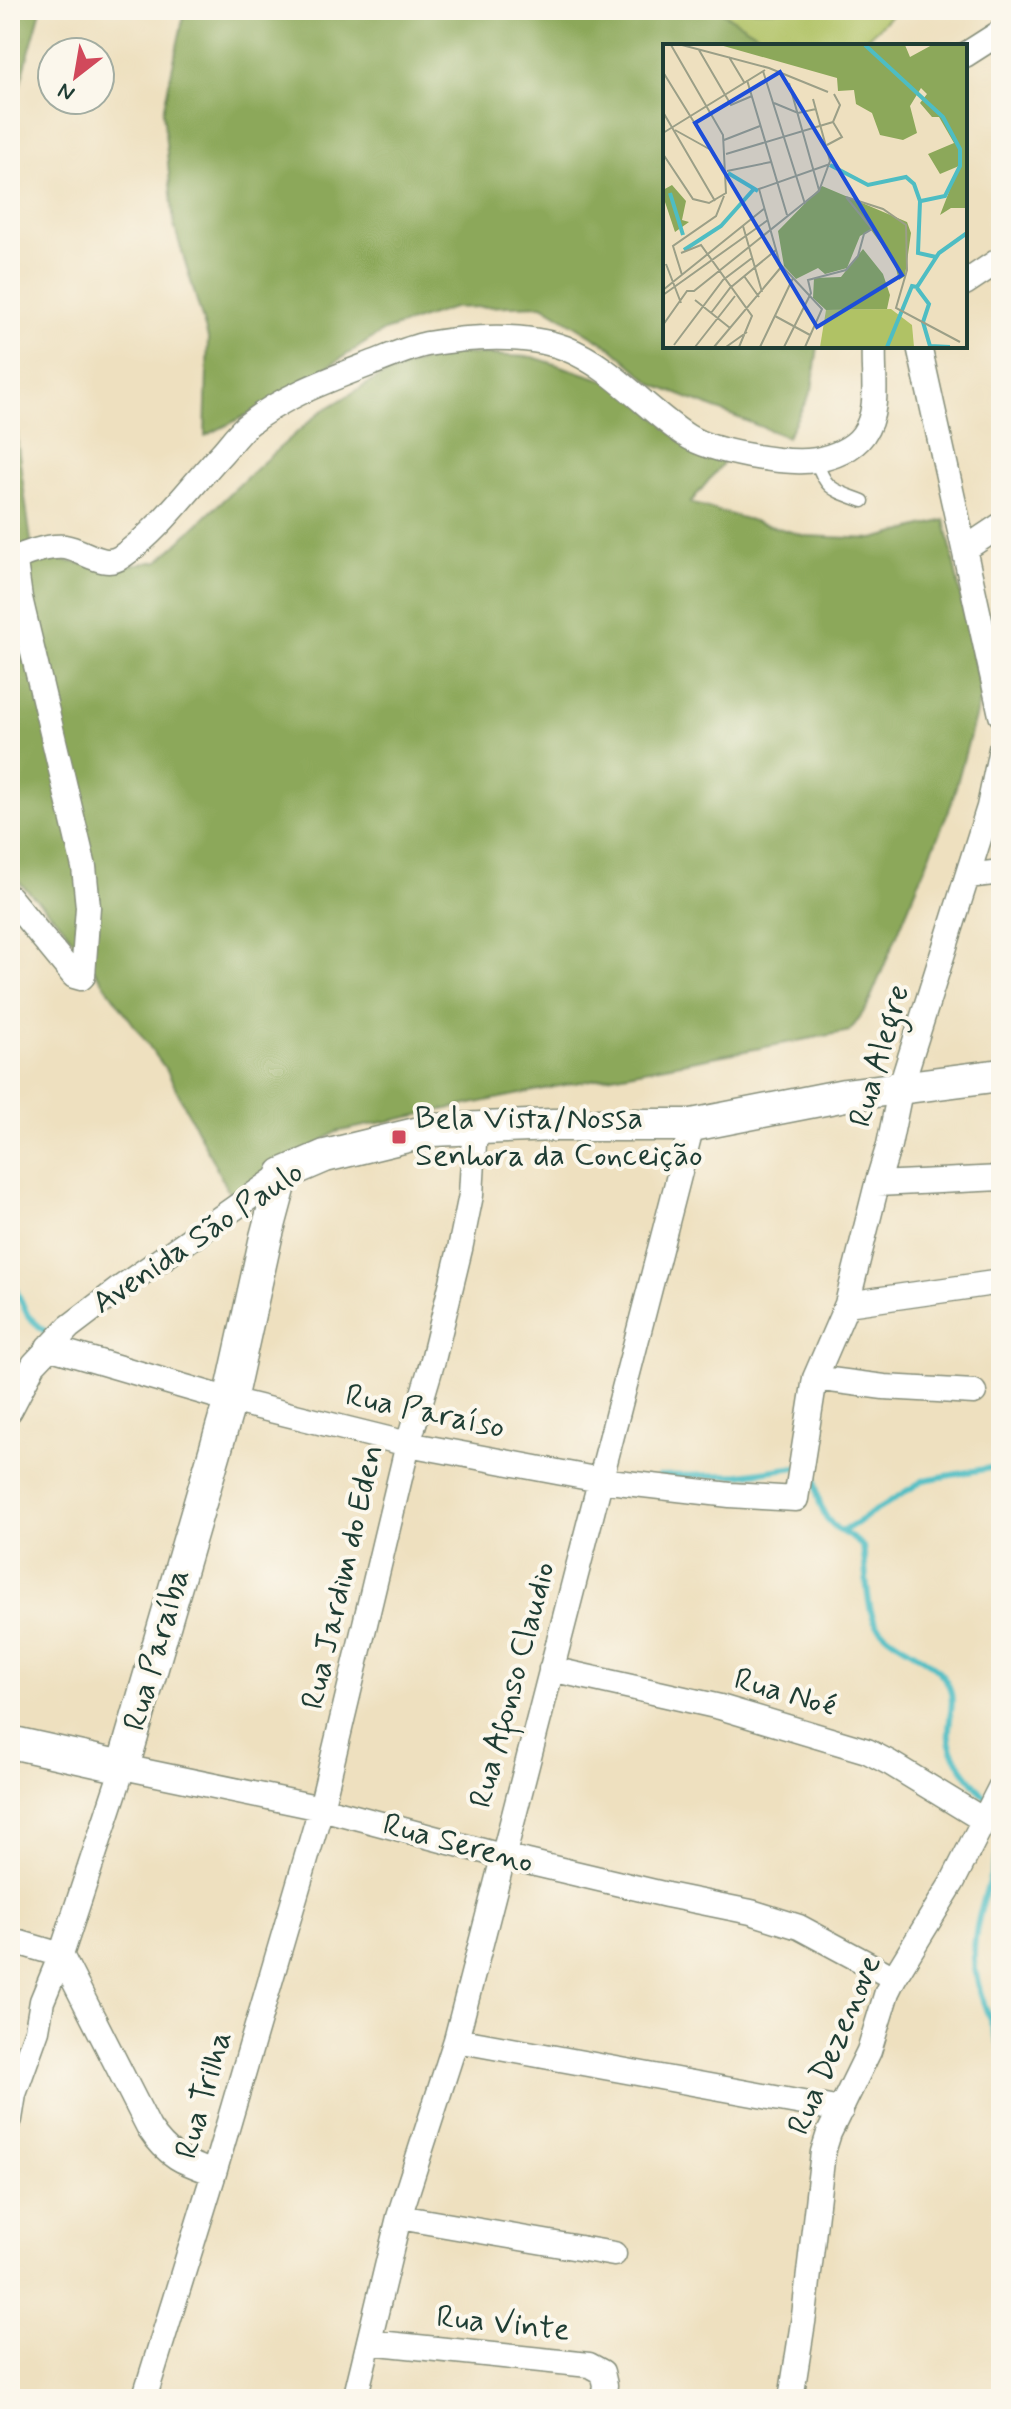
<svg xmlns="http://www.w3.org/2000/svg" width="1011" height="2409" font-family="Mynerve,sans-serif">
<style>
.green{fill:#b0c265;stroke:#68804c;stroke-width:2}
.forest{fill:#8ca85a;stroke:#567247;stroke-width:2}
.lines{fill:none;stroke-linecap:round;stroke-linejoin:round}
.stream{stroke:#4ebdc3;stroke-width:6}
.lane-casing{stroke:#868e7a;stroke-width:15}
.street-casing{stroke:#868e7a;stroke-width:27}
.secondary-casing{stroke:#868e7a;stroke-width:35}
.lane{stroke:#fff;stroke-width:12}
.street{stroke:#fff;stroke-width:24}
.secondary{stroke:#fff;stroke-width:32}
.poi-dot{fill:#d1495b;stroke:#fbf7ec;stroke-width:3}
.labels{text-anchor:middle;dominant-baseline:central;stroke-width:8;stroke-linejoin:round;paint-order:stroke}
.street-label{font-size:32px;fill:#1f3d34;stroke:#fbf7ec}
.poi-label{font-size:32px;fill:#1f3d34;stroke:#fbf7ec;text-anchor:start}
.inset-river{fill:none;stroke:#4ebdc3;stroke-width:4}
.inset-road{fill:none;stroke:#9b9f87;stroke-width:2}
.view{fill:#1d4ed8;fill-opacity:0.15;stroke:#1d4ed8;stroke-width:4}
.inset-edge{fill:none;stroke:#1f3d34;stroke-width:4}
</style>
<rect width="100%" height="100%" fill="#fbf7ec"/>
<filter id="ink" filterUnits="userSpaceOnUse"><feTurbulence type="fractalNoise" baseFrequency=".0125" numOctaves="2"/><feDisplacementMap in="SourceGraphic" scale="16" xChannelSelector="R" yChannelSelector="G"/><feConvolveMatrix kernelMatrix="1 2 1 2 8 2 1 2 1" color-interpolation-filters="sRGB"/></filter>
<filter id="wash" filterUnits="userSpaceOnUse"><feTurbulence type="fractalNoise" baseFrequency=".006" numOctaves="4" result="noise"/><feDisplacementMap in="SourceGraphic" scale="32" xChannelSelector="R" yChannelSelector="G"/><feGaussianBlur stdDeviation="1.8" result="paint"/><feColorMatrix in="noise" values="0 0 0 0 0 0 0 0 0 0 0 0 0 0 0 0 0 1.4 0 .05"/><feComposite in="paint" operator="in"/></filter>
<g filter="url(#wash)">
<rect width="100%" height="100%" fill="#eee0bf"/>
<path class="green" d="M718,10H897L866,39L863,46H777Z"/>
<path class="forest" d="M10,10H41L10,121Z
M185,10H718L777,46H665V346H818L812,390L787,437L654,385L612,348L542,305L453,308L384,331L271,403L205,436L208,338L174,225L163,111Z
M10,314L18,447L33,556L109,568L159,561L260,465L319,413L379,377L444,353L533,357L613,383L668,413L723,463L690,503L806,536L874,539L945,520L981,695L951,805L867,1007L850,1031L554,1087L336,1132L232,1199L167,1071L62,925L10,873Z"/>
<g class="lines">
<path class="stream" d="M10,1223V1246
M10,1277L28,1316L52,1338
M807,1467L814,1470C817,1491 818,1515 837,1529C846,1535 856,1539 863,1547C866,1566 866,1611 877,1625C894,1647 934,1656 948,1684C957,1703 947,1720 949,1739C950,1757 976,1785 988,1801
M660,1476L740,1475L796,1467
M842,1532L924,1480L1001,1466
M1001,1842C992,1875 972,1926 974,1959C976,1989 991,2021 1001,2050"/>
</g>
</g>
<g filter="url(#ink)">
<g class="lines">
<defs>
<path id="lane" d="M816,460C826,491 834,490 863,501"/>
<path id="street" d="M965,55L1001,32
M965,283L1001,259
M919,346L1001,715
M965,549L1001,525
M968,876L1001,872
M10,898L74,976L81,978L83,976L88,907L84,867L20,598L15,562C20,555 26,554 35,551C45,548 55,546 65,547C84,550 104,569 121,557C160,530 190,487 222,453C230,444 237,434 246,426C281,397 328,380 370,364C389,357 408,348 427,344C468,337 525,333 565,348C613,367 645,409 687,436C712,452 787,465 816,460C833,457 853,449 863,435C881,410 872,374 874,346
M877,1184L1001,1178
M847,1304L1001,1282
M48,1347L230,1400L408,1444L600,1480L730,1495L796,1499L815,1378L847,1304L877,1184L889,1145L901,1086L989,807L1001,749
M815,1378L884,1387L974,1392
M10,1410L34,1364L69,1327L119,1289L283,1174
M551,1669L720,1707L867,1751L890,1763L985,1821
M10,1940L61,1955L149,2128C168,2157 183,2162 214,2173
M456,2040L841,2110
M10,2119L14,2094L37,2030L42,2001L61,1955L123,1767L321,1808L502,1856L667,1895L751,1912L799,1927L894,1978
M399,2217L614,2254
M369,2342L589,2365L602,2372L605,2385L603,2399
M144,2399L214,2173L321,1808L408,1444L433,1360L460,1249L471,1195L475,1127
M355,2399L399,2217L456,2040L692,1125
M791,2399L804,2316L823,2152L829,2133L869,2051L887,1992L894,1978L952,1883L1001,1786"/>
<path id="secondary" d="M10,1742L123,1767L230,1400L266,1237L283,1174L325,1156L432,1130L553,1125H692L845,1095L1001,1075"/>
</defs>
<use href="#lane" class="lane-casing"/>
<use href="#street" class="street-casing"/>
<use href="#secondary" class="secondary-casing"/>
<use href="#lane" class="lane"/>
<use href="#street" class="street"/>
<use href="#secondary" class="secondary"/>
</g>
</g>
<rect class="poi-dot" x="391" y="1129" width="16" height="16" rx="4"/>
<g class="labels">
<g class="street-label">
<text transform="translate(880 1056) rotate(-74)">Rua Alegre</text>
<text transform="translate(198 1238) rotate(-34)">Avenida São Paulo</text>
<text transform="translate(425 1412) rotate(12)">Rua Paraíso</text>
<text transform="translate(343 1577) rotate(-77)">Rua Jardim do Eden</text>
<text transform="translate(157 1650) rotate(-74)">Rua Paraíba</text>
<text transform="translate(513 1685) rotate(-75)">Rua Afonso Claudio</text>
<text transform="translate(785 1693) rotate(16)">Rua Noé</text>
<text transform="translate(458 1844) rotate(15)">Rua Sereno</text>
<text transform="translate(835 2045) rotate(-67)">Rua Dezenove</text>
<text transform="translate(204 2095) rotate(-74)">Rua Trilha</text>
<text transform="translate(503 2324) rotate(6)">Rua Vinte</text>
</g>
<g class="poi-label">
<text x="415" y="1119">Bela Vista/Nossa<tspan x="415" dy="37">Senhora da Conceição</tspan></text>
</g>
</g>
<g transform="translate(663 44)">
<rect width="304" height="304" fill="#eee0bf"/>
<path d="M228,265L249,281L251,303H157L163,266Z" fill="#b0c265"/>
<path d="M57,1H242L247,13L269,1H304V164H288L277,171L296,122L277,130L265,110L291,99L276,73H269L257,59L264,50L258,44L247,62L254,89L240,96L217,91L209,69L193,60L191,46L175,47L174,34ZM9,141L23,157L19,176L26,178L12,188L0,152V146ZM159,142L244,178L248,189L242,232L236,236L231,217L208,186L197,192L184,224L162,230L155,224L133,235L121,222L115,187ZM200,205L220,230L227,251L224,265L163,266L150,254L151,234L178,233Z" fill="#8ca85a"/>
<path class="inset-river" d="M202,1L280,73L297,105V122L282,152L258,157M167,121L205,141L243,133L251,140L257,157L255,209L273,213M65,129L95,147M7,149L20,191M21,206L58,182L90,146M254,244L266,260L260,278L267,302L287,303M224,303L249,242L254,243L276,209L304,189"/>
<path class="inset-road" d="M19,1L106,24L165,48M36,6L68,61L89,52M66,13L81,38M100,27L142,160M0,28L63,130M84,36L124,171M126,39L156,146M111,59L135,69L153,65M0,68L52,157M170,78L177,61L171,50M12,86L48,106M0,89L102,26M61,96L97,82M164,101L179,93L170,78M0,110L30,155L46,159L63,149L60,91L8,1M63,110L170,78M64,127L108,118M183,153L220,165L243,181L244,226L233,264L297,298M80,182L99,248M18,209L38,201L89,272L76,303M3,220L18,259M19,231L10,202L53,172L61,152M81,232L96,253M0,246L102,164M0,251L105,176M32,256L67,284M48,269L67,244L113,206M112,272L147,291M0,281L24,247H31L156,147L167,117L150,55M11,301L60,236L89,214M32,303L72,252M51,303L119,222M63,303L84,288M97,303L130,234M121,303L148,249L145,236L183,226L195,212L201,190L209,185L183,153M142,303L159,265L117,220L96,145L167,120"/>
<path class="view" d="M117,28L239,231L154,283L32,79Z"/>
<rect width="304" height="304" class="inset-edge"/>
</g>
<rect width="1011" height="2409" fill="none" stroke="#fbf7ec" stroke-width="40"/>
<g transform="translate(76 76) rotate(211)"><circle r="38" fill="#fbf7ec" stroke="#a3ada2" stroke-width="2"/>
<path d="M0-6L14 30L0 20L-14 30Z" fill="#d1495b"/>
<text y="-12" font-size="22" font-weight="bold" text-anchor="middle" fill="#1f3d34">N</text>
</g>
</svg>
